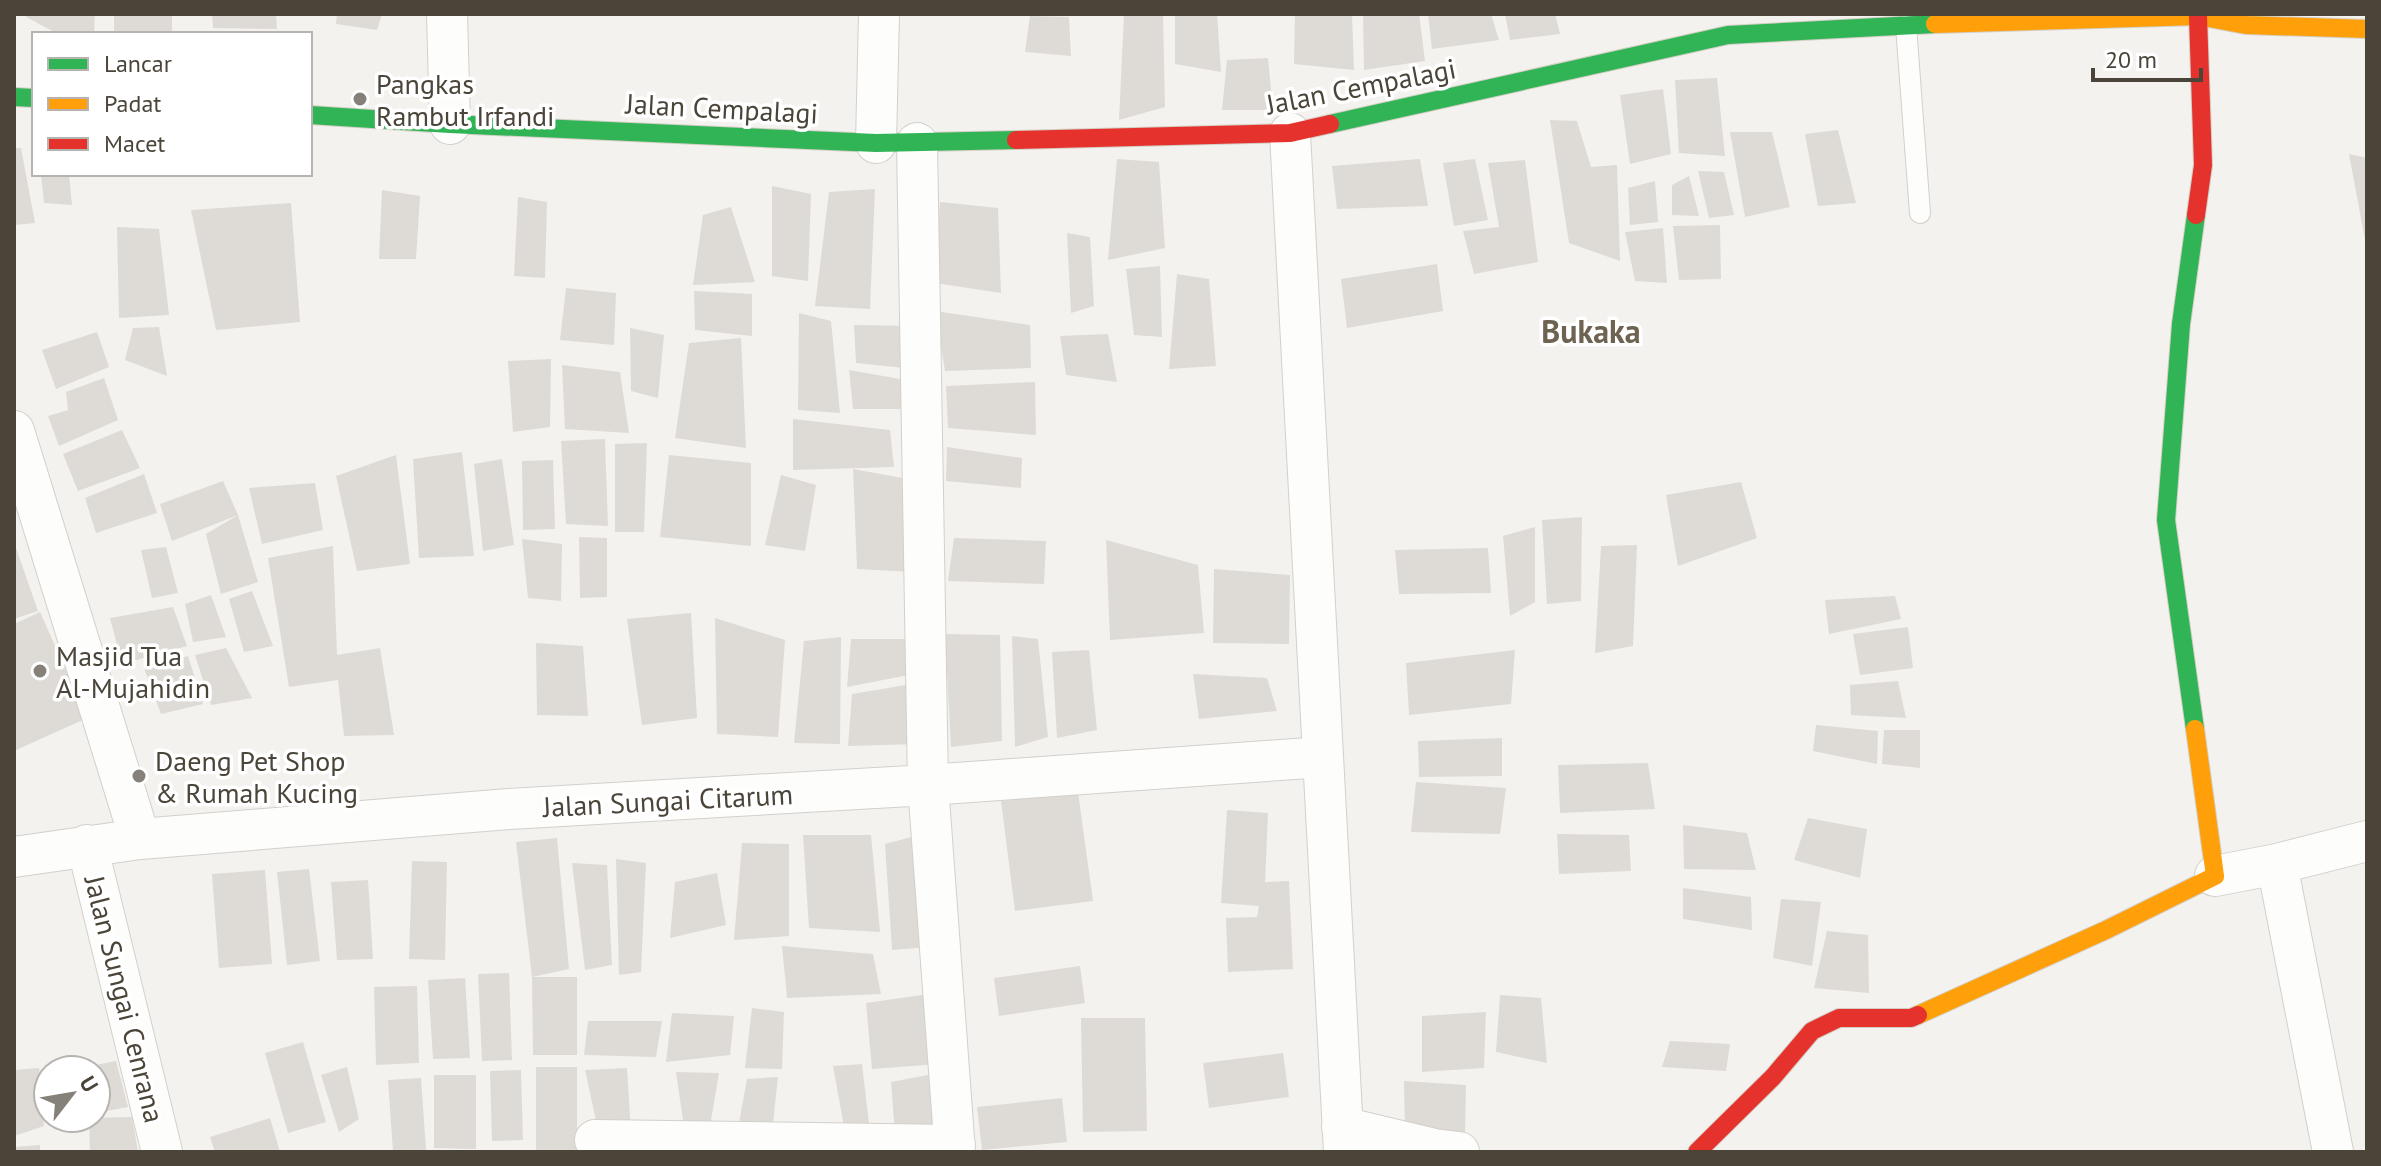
<svg xmlns="http://www.w3.org/2000/svg" width="2381" height="1166" font-family="'PT Sans',sans-serif">
<style>
.building{fill:#dedbd6}
.lines{fill:none;stroke-linecap:round;stroke-linejoin:round}
.lane-casing{stroke:#d2d0cb;stroke-width:22}
.street-casing{stroke:#d2d0cb;stroke-width:42}
.fast-casing{stroke:#d3cfc5;stroke-width:20}
.slow-casing{stroke:#d3cfc5;stroke-width:20}
.jam-casing{stroke:#d3cfc5;stroke-width:20}
.lane{stroke:#fdfdfc;stroke-width:20}
.street{stroke:#fdfdfc;stroke-width:40}
.fast{stroke:#30b455;stroke-width:18}
.slow{stroke:#ff9f0a;stroke-width:18}
.jam{stroke:#e5322d;stroke-width:18}
.poi-dot{fill:#868178;stroke:#fff;stroke-width:3}
.labels{text-anchor:middle;dominant-baseline:central;stroke-width:7;stroke-linejoin:round;paint-order:stroke}
.poi-label{font-size:28px;fill:#4b4439;stroke:#fff;text-anchor:start}
.street-label{font-size:28px;fill:#4b4439;stroke:#fff}
.quarter-label{font-size:32px;font-weight:bold;fill:#6e6250;stroke:#fff}
</style>
<rect width="100%" height="100%" fill="#f4f2ee"/>
<path class="building" d="M27,14H95L94,34H58L26,17Z
M114,14H172V34H114Z
M212,14H276L277,29L213,28Z
M337,14H382L377,30L336,24Z
M1124,14H1163L1165,107L1119,120Z
M1175,14H1217L1221,72L1175,64Z
M1295,14H1352L1354,70L1294,64Z
M1363,14H1419L1425,61L1364,70Z
M1428,14H1491L1499,40L1432,49Z
M1505,14H1555L1560,34L1510,40Z
M1030,16L1069,17L1071,56L1025,52Z
M1268,58L1273,110H1222L1227,60Z
M1717,78L1725,156L1679,153L1675,80Z
M1663,89L1671,154L1630,164L1620,95Z
M1550,120L1577,121L1591,167L1617,165L1620,261L1569,243Z
M1838,130L1856,203L1818,206L1805,134Z
M1730,132H1772L1790,207L1745,217Z
M14,148H21L35,223L14,225Z
M2349,154L2367,158V240H2365Z
M1117,159L1159,162L1165,248L1108,260Z
M1420,159L1428,206L1337,209L1332,166Z
M1475,159L1488,220L1454,226L1443,163Z
M1525,160L1538,262L1474,274L1463,231L1499,227L1488,163Z
M1698,171L1724,172L1734,215L1709,218Z
M41,174H69L72,205L44,203Z
M1689,176L1699,216L1672,215V185Z
M1655,181L1658,222L1630,225L1628,188Z
M772,186L811,194L808,281L772,276Z
M875,189L870,309L815,306L829,192Z
M382,190L420,196L416,259H379Z
M518,197L547,202L545,278L514,276Z
M940,202L998,208L1001,293L935,283Z
M291,203L300,322L216,330L191,210Z
M731,207L755,282L693,285L703,215Z
M1720,225L1721,279L1679,280L1673,226Z
M117,227L159,229L169,315L119,318Z
M1663,228L1667,283L1635,281L1625,232Z
M1067,233L1090,237L1094,306L1071,313Z
M1437,264L1443,311L1347,328L1341,279Z
M1160,266L1162,337L1134,335L1126,269Z
M1177,274L1209,279L1216,366L1169,369Z
M566,288L616,293L614,345L560,340Z
M694,291L752,294V336L695,330Z
M935,311L1030,325L1031,368L945,371Z
M799,313L831,321L840,413L798,410Z
M854,325L913,326L914,369L856,363Z
M159,327L167,376L125,360L133,328Z
M630,328L664,335L658,398L631,391Z
M97,332L109,367L56,389L42,350Z
M1108,334L1117,382L1066,375L1060,336Z
M741,338L746,448L675,438L689,343Z
M551,359L550,427L513,432L508,361Z
M562,365L620,372L629,433L565,429Z
M849,370L906,380L908,409H853Z
M104,378L118,420L59,446L48,416L68,410L66,392Z
M1035,382L1036,435L948,428L946,386Z
M793,419L890,430L894,467L793,470Z
M122,430L140,468L78,491L63,454Z
M605,439L608,526L566,524L561,441Z
M647,443L644,532H615V444Z
M947,447L1022,458L1021,488L946,481Z
M462,452L474,556L419,558L413,459Z
M396,455L410,564L357,571L336,476Z
M669,455L751,463V546L660,537Z
M502,459L514,545L483,551L474,464Z
M553,460L555,529L523,530L522,461Z
M853,469L908,479L912,572L857,569Z
M144,474L157,513L96,533L85,498Z
M781,475L816,485L805,551L765,545Z
M223,481L238,515L172,541L160,504Z
M1741,482L1757,538L1678,566L1666,495Z
M315,483L323,530L262,544L249,488Z
M238,515L258,582L221,594L206,534Z
M1582,517L1581,601L1547,604L1542,520Z
M1535,527V602L1510,616L1503,536Z
M579,537L607,538V597L580,598Z
M954,538L1046,541L1044,584L948,581Z
M522,539L562,544L561,601L528,598Z
M1106,540L1198,565L1204,633L1110,640Z
M14,542L38,611L14,619Z
M1637,545L1633,646L1595,653L1601,546Z
M333,546L337,655L380,648L394,735L344,736L338,680L289,687L268,558Z
M166,547L178,593L152,598L141,550Z
M1488,548L1491,593L1399,594L1395,550Z
M1214,569L1290,575L1289,644L1213,643Z
M252,591L273,646L244,652L229,599Z
M211,595L226,637L193,642L185,604Z
M1895,596L1901,619L1829,634L1825,600Z
M173,607L187,646L122,664L110,618Z
M40,612L87,718L14,751V624Z
M691,613L697,718L642,725L627,619Z
M715,618L785,640L778,737L717,734Z
M1908,627L1913,668L1860,675L1853,634Z
M945,634L1000,635L1002,741L951,747Z
M1012,636L1038,639L1048,737L1015,747Z
M841,637L840,744L794,743L804,641Z
M851,639H910L914,674L847,687Z
M536,643L583,646L588,716L537,715Z
M226,648L252,698L211,705L195,655Z
M1089,650L1097,730L1057,738L1052,652Z
M1515,650L1511,704L1409,715L1406,663Z
M188,656L203,704L161,714L144,668Z
M1193,674L1267,678L1277,711L1199,719Z
M1898,681L1906,718L1851,715L1850,685Z
M912,684L918,744L848,746L852,694Z
M1816,725L1878,731L1877,764L1813,751Z
M1884,730H1920V768L1882,764Z
M1502,738V776L1419,777L1418,741Z
M1648,763L1655,809L1560,813L1558,765Z
M1416,782L1506,788L1500,834L1411,832Z
M1078,792L1093,901L1015,911L1001,801Z
M1227,810L1268,813L1265,882L1289,881L1293,969L1228,972L1226,918L1257,917L1259,906L1221,903Z
M1808,818L1867,829L1860,878L1794,860Z
M1683,825L1747,833L1756,870L1684,869Z
M923,834L930,947L892,950L885,844Z
M1557,834L1629,835L1631,871L1559,874Z
M803,835H871L880,932L809,928Z
M557,838L569,969L532,977L516,842Z
M742,843L789,844V936L734,940Z
M616,859L646,863L641,972L619,975Z
M412,861L447,862L445,960L409,959Z
M572,863L607,865L612,965L585,970Z
M309,869L320,961L287,965L277,872Z
M265,870L272,964L219,968L212,874Z
M717,873L726,925L670,938L675,882Z
M368,880L373,959L337,960L331,882Z
M1683,888L1751,897L1752,930L1683,919Z
M1781,899L1821,902L1812,966L1773,958Z
M1827,931L1868,935L1869,993L1814,988Z
M782,946L873,954L881,994L787,998Z
M1080,966L1085,1003L999,1016L994,978Z
M509,973L512,1060L482,1061L478,974Z
M532,977H577V1055H533Z
M465,978L470,1058L433,1059L428,980Z
M417,986L419,1063L376,1065L374,987Z
M929,994L939,1064L872,1069L866,1003Z
M1500,995L1541,998L1547,1063L1496,1052Z
M752,1008L784,1012L782,1069L745,1068Z
M1486,1012L1484,1068L1422,1072V1016Z
M672,1013L734,1016L730,1055L666,1062Z
M1081,1018H1145L1147,1131L1083,1132Z
M588,1021H662L656,1057L584,1055Z
M1670,1041L1730,1044L1726,1071L1662,1067Z
M303,1042L326,1122L288,1133L265,1053Z
M1283,1053L1289,1097L1209,1108L1203,1063Z
M116,1061L128,1107L96,1113V1070L76,1069Z
M862,1064L870,1132H845L833,1066Z
M347,1067L359,1119L339,1132L321,1075Z
M536,1067H577V1152H536Z
M39,1068L44,1126L14,1136V1070Z
M627,1068L631,1133L598,1130L585,1070Z
M521,1070L523,1140L492,1141L490,1071Z
M676,1072L719,1073L710,1126L683,1120Z
M933,1074L937,1134H895L891,1082Z
M434,1075H476V1149L434,1148Z
M778,1077L773,1123H739L747,1079Z
M421,1078L426,1150L393,1152L388,1080Z
M1404,1081L1466,1085L1465,1136L1405,1135Z
M1062,1098L1067,1142L982,1150L977,1107Z
M132,1117L138,1152H90L89,1118Z
M270,1118L280,1152H215L210,1137Z
M40,1145V1152H14V1147Z"/>
<g class="lines">
<defs>
<path id="lane" d="M1906,26L1920,213"/>
<path id="street" d="M447,14L450,124
M1290,133L1344,1152
M876,143L879,14
M917,143L928,785L955,1152
M14,431L140,839
M87,845L162,1152
M14,857L140,839L509,809L928,785L1323,757
M2277,864L2367,841
M2215,876L2277,864L2333,1152
M1342,1127L1434,1149L1459,1152
M595,1140L955,1145"/>
<path id="fast" d="M14,97L34,98
M310,115L450,124L876,143L1016,140
M1330,124L1728,35L1935,24
M2195,729L2166,520L2181,324L2196,215"/>
<path id="slow" d="M1935,24L2198,16L2246,25L2367,29
M1918,1015L2106,930L2215,876L2195,729"/>
<path id="jam" d="M1016,140L1290,133L1330,124
M2196,215L2203,165L2198,16
M1697,1152L1773,1077L1812,1031L1839,1018H1911L1918,1015"/>
</defs>
<use href="#lane" class="lane-casing"/>
<use href="#street" class="street-casing"/>
<use href="#fast" class="fast-casing"/>
<use href="#slow" class="slow-casing"/>
<use href="#jam" class="jam-casing"/>
<use href="#lane" class="lane"/>
<use href="#street" class="street"/>
<use href="#fast" class="fast"/>
<use href="#slow" class="slow"/>
<use href="#jam" class="jam"/>
</g>
<g class="poi-dot">
<circle cx="360" cy="99" r="8"/>
<circle cx="40" cy="671" r="8"/>
<circle cx="139" cy="776" r="8"/>
</g>
<g class="labels">
<g class="poi-label">
<text x="376" y="83">Pangkas<tspan x="376" dy="32">Rambut Irfandi</tspan></text>
<text x="56" y="655">Masjid Tua<tspan x="56" dy="32">Al-Mujahidin</tspan></text>
<text x="155" y="760">Daeng Pet Shop<tspan x="155" dy="32">&amp; Rumah Kucing</tspan></text>
</g>
<g class="street-label">
<text transform="translate(1361 86) rotate(-11)">Jalan Cempalagi</text>
<text transform="translate(722 108) rotate(3)">Jalan Cempalagi</text>
<text transform="translate(668 800) rotate(-3)">Jalan Sungai Citarum</text>
<text transform="translate(125 999) rotate(76)">Jalan Sungai Cenrana</text>
</g>
<g class="quarter-label">
<text x="1591" y="331">Bukaka</text>
</g>
</g>
<rect width="2381" height="1166" fill="none" stroke="#4b4439" stroke-width="32"/>
<rect x="32" y="32" width="280" height="144" fill="#ffffff" stroke="#b7b4b0" stroke-width="2"/>
<rect x="48" y="58" width="40" height="12" fill="#30b455" stroke="#b7b4b0" stroke-width="2"/>
<text x="104" y="72" font-size="24" fill="#4b4439">Lancar</text>
<rect x="48" y="98" width="40" height="12" fill="#ff9f0a" stroke="#b7b4b0" stroke-width="2"/>
<text x="104" y="112" font-size="24" fill="#4b4439">Padat</text>
<rect x="48" y="138" width="40" height="12" fill="#e5322d" stroke="#b7b4b0" stroke-width="2"/>
<text x="104" y="152" font-size="24" fill="#4b4439">Macet</text>
<g transform="translate(72 1094) rotate(59)"><circle r="38" fill="#ffffff" stroke="#b7b4b0" stroke-width="2"/>
<path d="M0-6L14 30L0 20L-14 30Z" fill="#868178"/>
<text y="-12" font-size="22" font-weight="bold" text-anchor="middle" fill="#4b4439">U</text>
</g>
<path d="M2093 68v12h108v-12" fill="none" stroke="#4b4439" stroke-width="4"/>
<text x="2105" y="68" font-size="24" fill="#4b4439" stroke="#ffffff" stroke-width="6" paint-order="stroke">20 m</text>
</svg>
